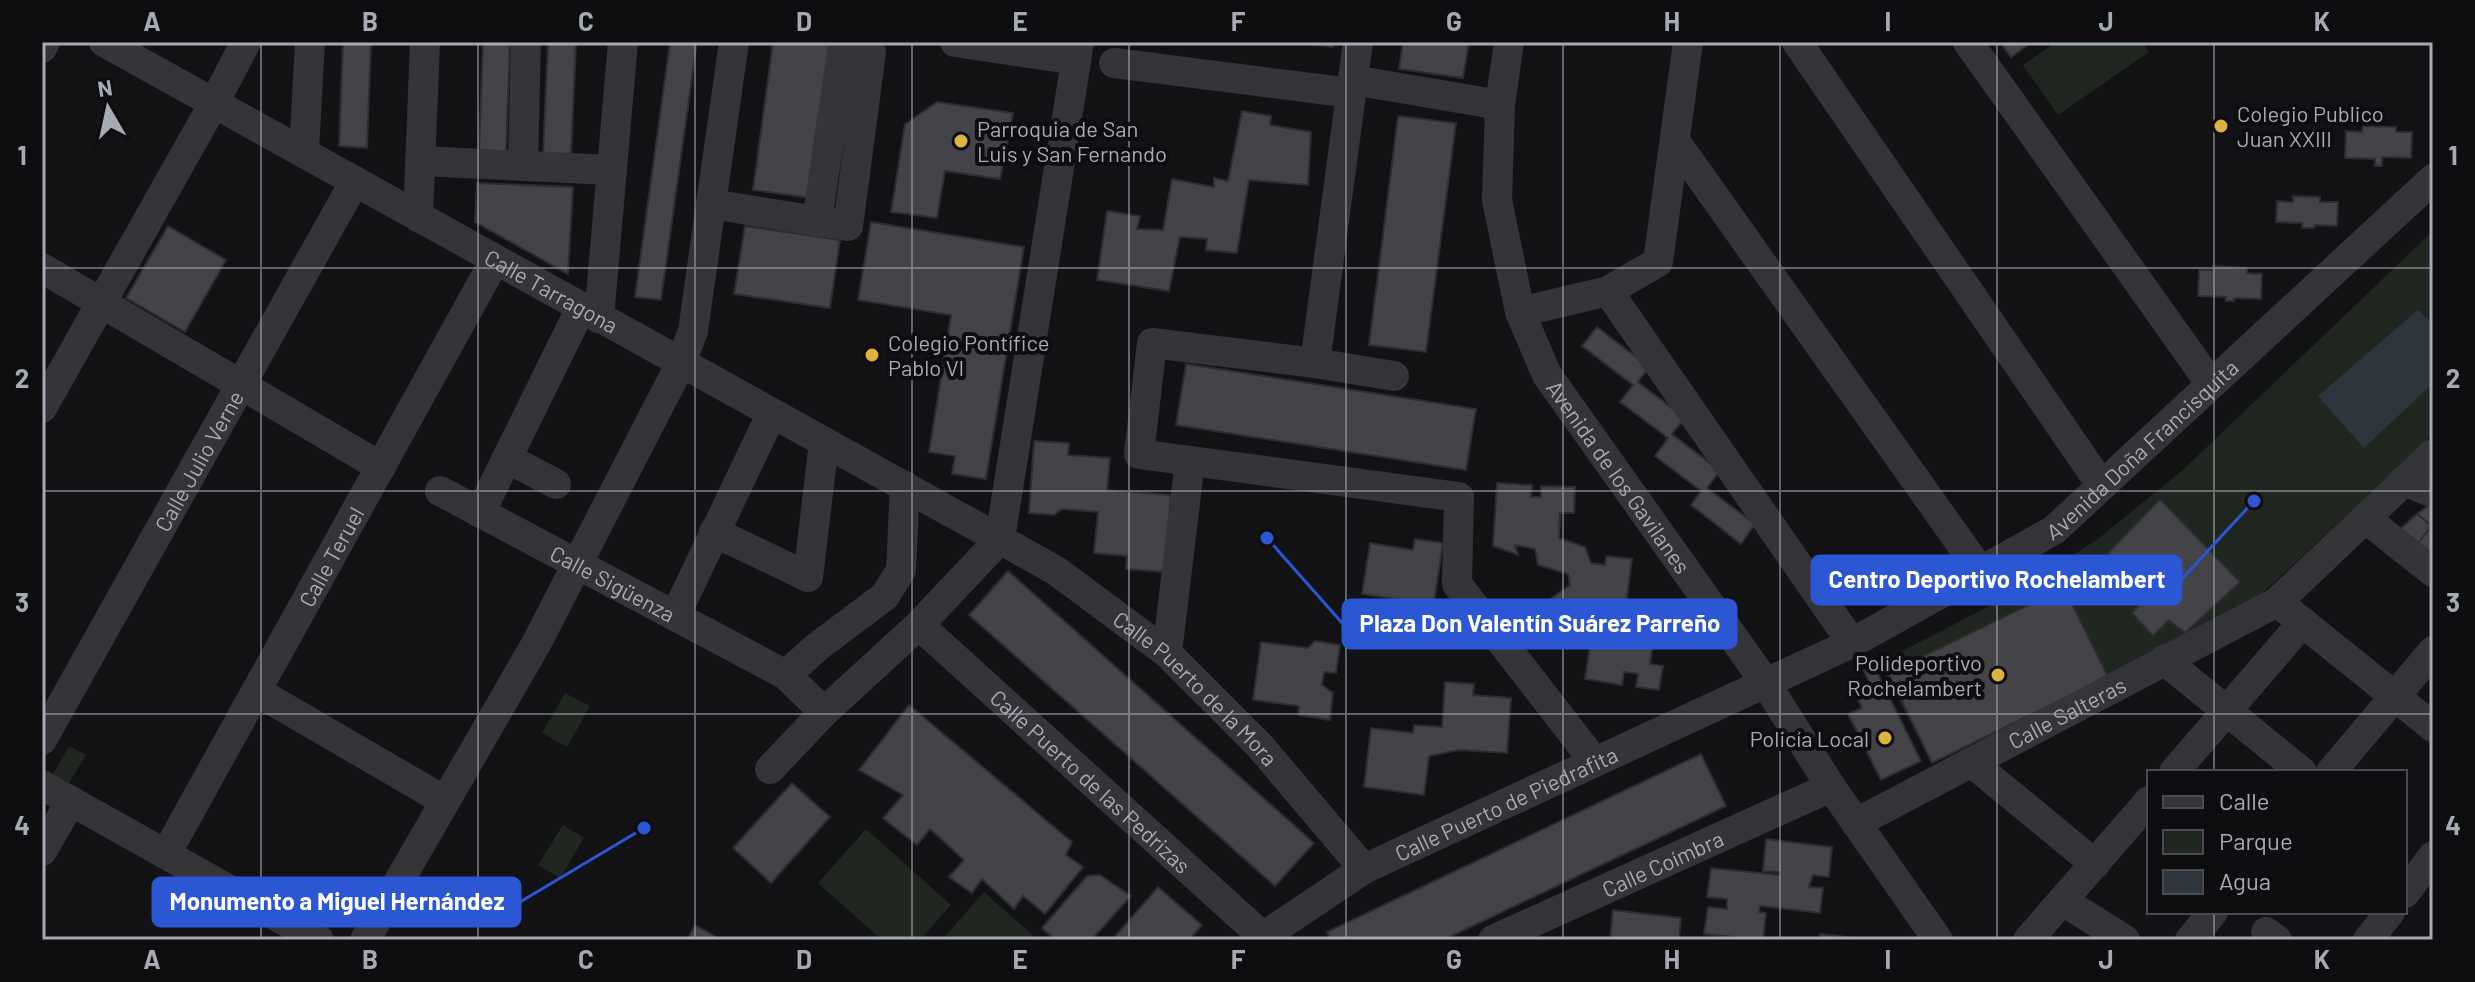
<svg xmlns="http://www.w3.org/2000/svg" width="2475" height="982" font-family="Barlow,sans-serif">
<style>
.green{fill:#202721}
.water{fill:#2e353c}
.building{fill:#434348;stroke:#2e2d31;stroke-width:2}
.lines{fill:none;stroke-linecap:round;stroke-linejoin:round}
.minor{stroke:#353539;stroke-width:30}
.grid{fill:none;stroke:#a6aab4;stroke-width:2;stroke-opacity:0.55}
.poi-dot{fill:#deb342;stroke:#0e0e10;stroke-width:3}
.labels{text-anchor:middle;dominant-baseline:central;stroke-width:8;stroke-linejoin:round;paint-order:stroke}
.poi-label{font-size:22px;fill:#a6aab4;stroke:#0e0e10;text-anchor:start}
.street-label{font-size:22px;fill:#a6aab4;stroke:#0e0e10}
.leader{fill:none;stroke:#2b57d4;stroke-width:3}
.callout-dot{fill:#2b57d4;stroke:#0e0e10;stroke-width:3}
.callout{fill:#2b57d4;stroke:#2b57d4;stroke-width:3}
.callout-label{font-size:24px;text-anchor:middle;font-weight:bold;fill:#fff}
.neatline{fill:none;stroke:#a6aab4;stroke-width:3}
.grid-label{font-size:26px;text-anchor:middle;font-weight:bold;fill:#a6aab4}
</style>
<rect width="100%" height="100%" fill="#131315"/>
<path class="green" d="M2056,42H2142L2149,52L2058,115L2023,65Z
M2433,231V434L2265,591L2246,604L2106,679L1932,763L1879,663L2011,595L2098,539L2184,469Z
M565,693L590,706L567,747L542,733Z
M69,746L86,755L69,783L53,774Z
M563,825L584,838L560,878L538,865Z
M866,829L951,905L920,940H882L818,883Z
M984,892L1038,940H942Z"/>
<path class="water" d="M2418,310L2433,324V383L2364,448L2318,396Z"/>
<path class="building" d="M343,42H371L367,148L339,146Z
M483,42H510L506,153L479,151Z
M548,42H576L571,155H543Z
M670,42H697L661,300L635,297Z
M773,42H832L811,198L753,190Z
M1293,42H1334L1333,47Z
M1403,42H1469L1463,78L1399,69Z
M2000,42H2032L2011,57Z
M937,102L1013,113L1000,179L945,171L937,218L891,212L905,124Z
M1242,111L1271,116L1270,125L1311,132L1308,185L1249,180L1237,253L1206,250L1207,239L1180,237L1169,291L1097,280L1107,211L1140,216L1137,229L1163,230L1172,179L1214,187V178L1228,181Z
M1398,116L1456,123L1426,352L1369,345Z
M2363,126L2396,127V132H2412L2411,158L2382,157V166H2375V159L2345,158L2346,131L2362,132Z
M477,183L573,187L568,274L475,222Z
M2293,196L2320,197V202H2338L2337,226L2315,225L2314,228H2302V223L2276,222L2277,201L2293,202Z
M871,222L1024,247L986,479L952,474L955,456L929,452L951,315L858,300Z
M168,226L226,260L185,332L126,298Z
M745,226L840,240L830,308L734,294Z
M2213,266L2247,268V273L2262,274L2261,299L2234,298V301H2226V297L2198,296L2199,270H2213Z
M1597,327L1649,367L1638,382L1685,418L1672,434L1720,471L1707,488L1755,524L1741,544L1691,505L1701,491L1655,456L1668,438L1620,402L1633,385L1582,346Z
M1186,364L1476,409L1466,470L1176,425Z
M1034,441L1069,443L1068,455L1110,458L1107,490L1171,495L1165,572L1126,569L1127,556L1094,553L1098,512L1062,509L1054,515L1029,513Z
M1497,483L1532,485L1531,497H1541V486L1575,487L1574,513H1560L1559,538L1585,547L1591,563L1605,565L1606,556L1632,559L1624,620L1640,627L1643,612L1671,617L1667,639L1654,637L1650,664L1663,666L1659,690L1636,687L1638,674L1624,672L1622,685L1585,679L1595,612L1580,605L1579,617L1548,614L1549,600L1570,585L1568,574L1538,565L1535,549L1515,545L1518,555L1493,546Z
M2160,499L2240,582L2185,633L2169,620L2153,636L2132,613L2149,594L2108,553Z
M2433,502V527L2417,514Z
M2417,514L2432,526L2417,544L2400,529Z
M2432,526L2433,527V555L2417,544Z
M1415,539L1443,543L1432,615L1400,610L1402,600L1362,594L1370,543L1413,550Z
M1008,571L1314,843L1275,886L969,615Z
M2064,588L2108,677L1932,763L1888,673Z
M1315,641L1340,645L1336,673L1324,672L1322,685L1333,693L1330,720L1298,715L1299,706L1253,700L1261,642L1308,648Z
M1874,666L1921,761L1881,780L1848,714L1862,708L1854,692L1870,684L1864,671Z
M1445,682L1474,684L1473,695L1511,698L1507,753L1459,750L1429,756L1424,795L1364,787L1371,728L1413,733L1414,725L1442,727Z
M909,705L1072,842L1066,855L1083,867L1045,914L1023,896L1014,909L982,879L972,893L949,877L964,860L930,829L917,845L883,818L903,795L859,770Z
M1701,754L1726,806L1443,940H1331L1327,932Z
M792,783L830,817L771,883L733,848Z
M1766,839L1832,847L1829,877L1813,875L1809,887L1823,888L1820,913L1760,906L1759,912L1766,913L1763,940L1704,934L1708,907L1727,909V899L1707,897L1711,868L1780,875V872L1763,871Z
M1100,875L1131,896L1091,940H1055L1042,928L1087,876Z
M1158,887L1202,925L1189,940H1112Z
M1613,910L1681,918L1679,940H1610Z
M695,925L722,940H687Z
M1820,934L1874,940H1820Z"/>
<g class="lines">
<g class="minor">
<path id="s1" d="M104,42L1055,570L1167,653L1259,745L1364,869"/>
<path d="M955,42L1076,60"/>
<path id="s2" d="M1509,42L1500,105L1497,200L1520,312L1547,375L1765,682L1831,787L1938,940"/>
<path d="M1797,42L2102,486"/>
<path d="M1968,42L2211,384"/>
<path d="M42,48L45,42"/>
<path d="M1114,63L1351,93"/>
<path d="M1353,80L1500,105"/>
<path d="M1675,141L1981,572"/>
<path d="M304,152L310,42"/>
<path d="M420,161L612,170"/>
<path d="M523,166L526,42"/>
<path d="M711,204L848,226L871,52L843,46L817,221"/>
<path d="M418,217L425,42"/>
<path d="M42,268L381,467"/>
<path d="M1608,291L1852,643"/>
<path d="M1520,312L1608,291L1658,262L1688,42"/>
<path d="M599,318L623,42"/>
<path d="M1315,363L1358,42"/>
<path d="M1394,376L1315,363L1152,343L1139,454L1459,497L1457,584L1594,761"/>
<path d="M42,408L214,103L246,42"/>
<path d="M507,458L556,484"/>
<path d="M2404,481L2429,491L2433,488"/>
<path id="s3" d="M440,491L786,675L824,712"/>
<path d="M480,513L581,308"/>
<path d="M2365,518L2433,572"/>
<path d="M714,532L808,577L824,442"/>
<path d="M2277,602L2433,727"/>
<path d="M675,616L772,413"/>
<path id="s4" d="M919,625L1262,936"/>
<path d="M1167,653L1190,461"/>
<path d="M2164,660L2302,772"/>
<path d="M786,675L817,647L885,596L901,570L905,486"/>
<path d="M256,691L445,801"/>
<path id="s5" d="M42,740L355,181"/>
<path d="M1971,762L2095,864"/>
<path d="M770,769L824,712L919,625L1000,539L1079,42"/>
<path d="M2174,772L2303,622"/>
<path d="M2331,772L2433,651"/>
<path d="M42,785L319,940"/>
<path id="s6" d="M1856,823L2277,602L2433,454"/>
<path d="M42,851L71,801"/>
<path id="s7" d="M166,854L495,260"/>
<path d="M2405,893L2433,856"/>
<path d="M2063,901L2125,940"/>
<path d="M2266,932L2277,940"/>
<path d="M365,940L536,644L681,363L693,331L734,42"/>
<path id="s8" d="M1258,940L1364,869L1852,643L2054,530L2433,179"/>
<path id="s9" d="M1493,940L1831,787"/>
<path d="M2028,940L2149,801"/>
<path d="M2190,940L2213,912"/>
<path d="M2368,940L2390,912"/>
</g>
</g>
<path class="grid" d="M261,42V940M478,42V940M695,42V940M912,42V940M1129,42V940M1346,42V940M1563,42V940M1780,42V940M1997,42V940M2214,42V772M42,268H2433M42,491H2433M42,714H2433M2214,912V940"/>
<g class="poi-dot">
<circle cx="2221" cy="126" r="8"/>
<circle cx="961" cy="141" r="8"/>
<circle cx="872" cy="355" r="8"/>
<circle cx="1998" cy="675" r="8"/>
<circle cx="1885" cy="738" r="8"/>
</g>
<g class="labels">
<g class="poi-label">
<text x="2237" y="113">Colegio Publico<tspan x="2237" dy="25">Juan XXIII</tspan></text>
<text x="977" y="128">Parroquia de San<tspan x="977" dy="25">Luis y San Fernando</tspan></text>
<text x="888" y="342">Colegio Pontífice<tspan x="888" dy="25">Pablo VI</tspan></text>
<text x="1982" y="662" text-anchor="end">Polideportivo<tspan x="1982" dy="25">Rochelambert</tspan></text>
<text x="1869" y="738" text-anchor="end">Policía Local</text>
</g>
<g class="street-label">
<text stroke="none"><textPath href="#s1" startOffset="512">Calle Tarragona</textPath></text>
<text stroke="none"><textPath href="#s8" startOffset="1016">Avenida Doña Francisquita</textPath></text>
<text stroke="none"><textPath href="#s5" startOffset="320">Calle Julio Verne</textPath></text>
<text stroke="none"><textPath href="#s2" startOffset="466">Avenida de los Gavilanes</textPath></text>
<text stroke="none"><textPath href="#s7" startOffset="340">Calle Teruel</textPath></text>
<text stroke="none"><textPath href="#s3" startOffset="196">Calle Sigüenza</textPath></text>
<text stroke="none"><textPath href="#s1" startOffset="1272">Calle Puerto de la Mora</textPath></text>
<text stroke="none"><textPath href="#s6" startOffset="238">Calle Salteras</textPath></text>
<text stroke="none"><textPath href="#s4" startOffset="232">Calle Puerto de las Pedrizas</textPath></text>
<text stroke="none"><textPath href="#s8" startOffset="284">Calle Puerto de Piedrafita</textPath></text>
<text stroke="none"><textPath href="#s9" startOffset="186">Calle Coímbra</textPath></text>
</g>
</g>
<path class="leader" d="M2254 501L2181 580M1267 538L1343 624M644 828L520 902"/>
<g class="callout-dot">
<circle cx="2254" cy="501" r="8"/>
<circle cx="1267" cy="538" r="8"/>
<circle cx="644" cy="828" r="8"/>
</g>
<g class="callout">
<rect x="1812" y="556" width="369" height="48" rx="8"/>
<rect x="1343" y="600" width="393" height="48" rx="8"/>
<rect x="153" y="878" width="367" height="48" rx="8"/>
</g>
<g class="callout-label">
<text x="1997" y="588">Centro Deportivo Rochelambert</text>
<text x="1540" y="632">Plaza Don Valentín Suárez Parreño</text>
<text x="337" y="910">Monumento a Miguel Hernández</text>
</g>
<rect width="2475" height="982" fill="none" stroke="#0e0e10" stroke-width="88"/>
<rect x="2147" y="770" width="260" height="144" fill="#0e0e10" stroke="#4b4c52" stroke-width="2"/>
<rect x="2163" y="796" width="40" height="12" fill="#353539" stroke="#4b4c52" stroke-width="2"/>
<text x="2219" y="810" font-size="24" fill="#a6aab4">Calle</text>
<rect x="2163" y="830" width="40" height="24" fill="#202721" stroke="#4b4c52" stroke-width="2"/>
<text x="2219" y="850" font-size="24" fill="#a6aab4">Parque</text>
<rect x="2163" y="870" width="40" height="24" fill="#2e353c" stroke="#4b4c52" stroke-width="2"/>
<text x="2219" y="890" font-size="24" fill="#a6aab4">Agua</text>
<g transform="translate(108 108) rotate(351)" stroke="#0e0e10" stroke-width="6" paint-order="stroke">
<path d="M0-6L14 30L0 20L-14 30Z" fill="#a6aab4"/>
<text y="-12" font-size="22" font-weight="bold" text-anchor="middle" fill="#a6aab4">N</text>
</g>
<rect x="44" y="44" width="2387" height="894" class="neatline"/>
<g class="grid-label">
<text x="152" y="31">A</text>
<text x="370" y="31">B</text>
<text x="586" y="31">C</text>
<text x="804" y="31">D</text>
<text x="1020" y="31">E</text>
<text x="1238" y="31">F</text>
<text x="1454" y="31">G</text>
<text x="1672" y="31">H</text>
<text x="1888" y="31">I</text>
<text x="2106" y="31">J</text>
<text x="2322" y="31">K</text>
<text x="22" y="165">1</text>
<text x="2453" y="165">1</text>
<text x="22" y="388">2</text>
<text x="2453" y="388">2</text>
<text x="22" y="612">3</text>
<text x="2453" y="612">3</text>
<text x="22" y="835">4</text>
<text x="2453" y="835">4</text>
<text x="152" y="969">A</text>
<text x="370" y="969">B</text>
<text x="586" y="969">C</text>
<text x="804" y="969">D</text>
<text x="1020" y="969">E</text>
<text x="1238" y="969">F</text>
<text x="1454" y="969">G</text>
<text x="1672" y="969">H</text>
<text x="1888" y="969">I</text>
<text x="2106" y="969">J</text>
<text x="2322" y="969">K</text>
</g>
</svg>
